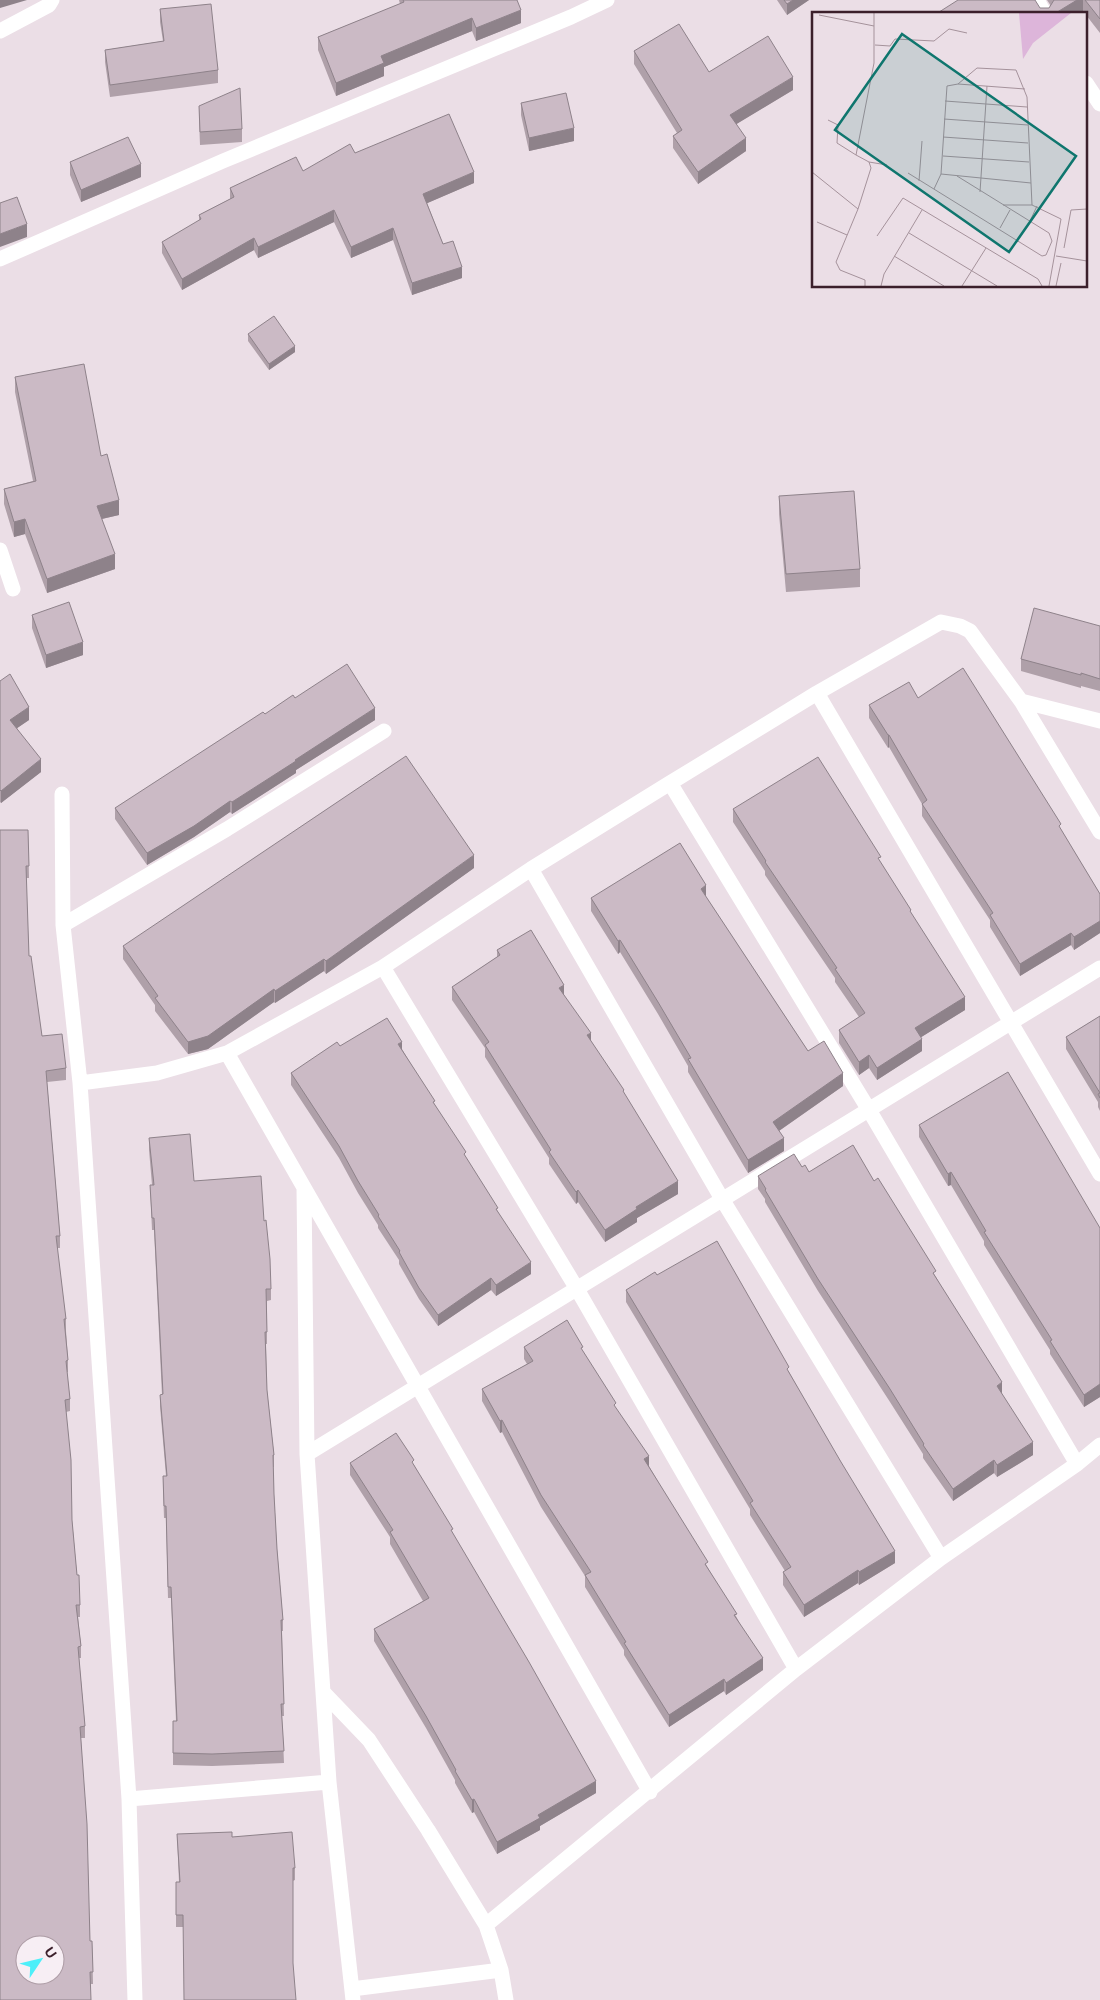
<svg xmlns="http://www.w3.org/2000/svg" width="1100" height="2000" font-family="Arial,sans-serif">
<style>
.lines{fill:none;stroke-linecap:round;stroke-linejoin:round}
.minor{stroke:#fff;stroke-width:15}
.wall{fill:#afa0a9}
.shaded-wall{fill:#8e828a}
.building{fill:#cbbac5;stroke:#8e828a;fill-rule:evenodd}
.inset-road{fill:none;stroke:#a5929b;stroke-width:1}
.view{fill:#0f766e;fill-opacity:0.15;stroke:#0f766e;stroke-width:2.5}
.inset-edge{fill:none;stroke:#3b1f2b;stroke-width:2.5}
</style>
<rect width="100%" height="100%" fill="#ebdee6"/>
<g class="lines">
<path class="minor" d="M1037,0L1045,14
M0,31L49,5L52,0
M1086,83L1100,104
M0,259L223,161L571,17L607,0
M0,550L13,589
M817,693L1100,1174
M1021,701L1100,832
M670,783L869,1110L1077,1464
M62,794L63,925L80,1083L129,1799L135,2000
M531,869L722,1199L941,1558
M63,925L227,829L384,731
M383,967L577,1289L796,1669
M227,1053L650,1792
M80,1083L157,1073L227,1053L383,967L531,869L670,783L817,693L941,622L960,626L970,631L1021,701L1100,721
M304,1188L307,1454L329,1782L353,2000
M307,1454L1100,968
M323,1692L369,1740L428,1830L486,1925L501,1970L506,2000
M129,1799L329,1782
M486,1925L796,1669L941,1558L1077,1464L1100,1445
M352,1989L501,1970"/>
</g>
<path class="wall" d="M399,0H517L521,23L476,41L472,31L384,67V76L336,96L318,50V37L400,4Z
M777,0H809L787,15Z
M1047,0H1100V33L1086,15V14H1085L1083,11L1040,8H1049L1051,6Z
M160,9L218,70V83L110,97L105,62V50L163,41L160,22Z
M634,51L709,72L793,90L736,124L746,151L698,184L673,148V136L677,133L634,64Z
M521,103L574,141L529,151L521,115Z
M199,106L242,129V142L200,145L199,119Z
M355,153L474,183L427,203L443,244L462,278L412,295L393,240L351,258L334,222L258,258L254,250L182,290L162,253V242L199,221V215L230,199V188L303,171Z
M70,162L141,177L81,202L70,175Z
M248,334L295,352L269,370L248,341Z
M15,377L101,456L119,515L102,519L115,569L47,593L25,534L14,537L4,504V489L33,481L15,392Z
M779,496L860,569V587L786,592L779,514Z
M32,615L83,655L46,668L32,628Z
M1100,626V691L1081,686V688L1021,671V659Z
M0,681L29,720L17,728L41,772L1,803L0,802Z
M295,698L375,720L296,770V773L232,814L230,812L194,837L147,865L115,819V808L265,714Z
M918,698L1061,830L1100,894V933L1074,950L1071,945L1020,976L990,927V920L922,816V804L889,747L888,748L869,718V705Z
M733,809L881,863L911,914L965,1010L921,1037L922,1051L877,1080L869,1068L859,1075L839,1043V1030L859,1017L835,982V978L765,875V871L733,822Z
M0,830H28L29,878H26L29,956L42,1036L66,1068V1080L47,1082L60,1236V1248H57L66,1319V1331L68,1360V1372H67L70,1399V1411L66,1412L72,1520L77,1575L80,1605V1617H78L81,1646V1658H79L85,1726V1738H81L90,1941H92L93,1984H90Z
M474,868L326,974L324,971L275,1003L274,1002L208,1049L188,1054L155,1011V1005L123,959V946Z
M706,897L808,1051L843,1086L779,1131L784,1151L748,1173L688,1072V1066L658,1014L620,952L618,954L591,911V898Z
M497,950L564,995L591,1041L624,1094L678,1194L637,1218V1222L605,1242L578,1202L576,1204L549,1164V1158L485,1057V1048L452,1000V987L497,957Z
M1100,1016V1111L1098,1107V1102L1066,1049V1037Z
M340,1046L402,1049L498,1212L531,1274L496,1296L491,1290L438,1326L419,1299L399,1264V1260L378,1228V1225L358,1193L339,1158L291,1085V1073Z
M919,1125L1100,1228V1397L1084,1407L1050,1354V1350L984,1245V1241L951,1185L948,1186L919,1137Z
M149,1138L194,1181L264,1221L271,1289V1300L267,1301V1344H266L267,1390L274,1455V1467H273L274,1494L277,1549L283,1620V1631H282L284,1716H282L284,1763L212,1766L173,1765V1721H176L171,1598H168L166,1518H164L163,1488V1476H166L160,1406V1395H162L154,1230H152L150,1185H152L149,1150Z
M802,1167L809,1172L874,1181L936,1277L1002,1395L1033,1455L997,1477L994,1473L953,1501L923,1458V1454L890,1402L818,1291L765,1202V1199L758,1189V1176Z
M657,1275L789,1372L895,1563L859,1585L858,1583L804,1617L783,1585V1572L785,1571L750,1515V1509L626,1302V1290Z
M524,1347L583,1352L737,1618L763,1670L726,1695L724,1691L669,1727L624,1655V1650L585,1587V1576L541,1507L502,1432L500,1433L482,1401V1389L527,1364L524,1359Z
M350,1463L414,1465L453,1534L596,1793L540,1826V1830L497,1854L474,1812L472,1813L455,1783V1780L426,1728L374,1641V1629L423,1601L390,1544V1537L350,1475Z
M177,1834L232,1837L295,1868V1880L183,1927H176V1882H179Z"/>
<path class="shaded-wall" d="M0,0H27L0,8Z
M793,0H809L787,15V4Z
M1077,0H1083V11L1077,14H1054Z
M521,10V23L476,41V28Z
M472,18V31L384,67V76L336,96V83L381,56Z
M793,77V90L730,128V115Z
M574,128V141L529,151V138Z
M746,138V151L698,184V172Z
M141,164V177L81,202V190Z
M474,172V183L423,205V194Z
M334,210V222L258,258V247Z
M27,224V237L0,247V234Z
M393,228V240L351,258V247Z
M254,238V250L182,290V279Z
M462,267V278L412,295V283Z
M295,346V352L269,370V364Z
M119,500V515L97,520V506Z
M25,519V534L14,537V522Z
M115,554V569L47,593V579Z
M83,642V655L46,668V655Z
M29,707V720L10,733V720Z
M375,708V720L296,770V773L232,814V802L295,760Z
M888,735H889V747L888,748Z
M41,759V772L1,803V791Z
M230,801V812L194,837L147,865V853Z
M474,855V868L326,974V961Z
M706,885V897L701,889Z
M1100,921V933L1074,950V937Z
M1071,933V945L1020,976V964Z
M620,940V952L618,954V941Z
M324,959V971L275,1003V991Z
M564,985V997L559,988Z
M274,989V1002L208,1049L188,1054V1042Z
M965,997V1010L915,1041V1028Z
M591,1033V1045L587,1035Z
M922,1039V1051L877,1080V1068Z
M402,1042V1053L398,1044Z
M869,1055V1068L859,1075V1062Z
M843,1073V1086L773,1135V1122Z
M784,1138V1151L748,1173V1160Z
M951,1172V1185L948,1186V1174Z
M678,1181V1194L637,1218V1222L605,1242V1230L636,1207Z
M578,1190V1202L576,1204V1192Z
M531,1262V1274L496,1296V1285Z
M491,1278V1290L438,1326V1315Z
M1002,1382V1395L997,1386Z
M1100,1384V1397L1084,1407V1395Z
M502,1420V1432L500,1433V1421Z
M1033,1442V1455L997,1477V1465Z
M649,1456V1468L644,1459Z
M994,1460V1473L953,1501V1489Z
M895,1551V1563L859,1585V1572Z
M858,1570V1583L804,1617V1605Z
M763,1658V1670L726,1695V1683Z
M724,1679V1691L669,1727V1715Z
M596,1781V1793L540,1826V1830L497,1854V1842L538,1815Z
M474,1799V1812L472,1813V1800Z"/>
<path class="building" d="M403,0H517L521,10L476,28L472,18L381,56L384,63L336,83L318,37L404,2Z
M784,0H793L787,4Z
M958,0H1035L1040,8H1049L1054,0H1077L1054,14H936Z
M1085,0H1100V19Z
M211,4L218,70L110,85L105,50L164,41L160,9Z
M679,24L709,72L768,36L793,77L730,115L746,138L698,172L673,136L682,130L634,51Z
M240,88L242,129L200,132L199,106Z
M566,93L574,128L529,138L521,103Z
M449,114L474,172L423,194L443,244L453,241L462,267L412,283L393,228L351,247L334,210L258,247L254,238L182,279L162,242L201,219L199,215L234,197L230,188L296,157L303,171L350,144L355,153Z
M128,137L141,164L81,190L70,162Z
M17,197L27,224L0,234V203Z
M274,316L295,346L269,364L248,334Z
M84,364L101,456L107,454L119,500L97,506L115,554L47,579L25,519L14,522L4,489L36,481L15,377Z
M854,491L860,569L786,574L779,496Z
M69,602L83,642L46,655L32,615Z
M1034,608L1100,626V679L1081,673V675L1021,659Z
M347,664L375,708L295,760L296,761L232,802L230,801L194,826L147,853L115,808L263,712L265,714L293,695L295,698Z
M963,668L1061,824L1059,826L1100,894V921L1074,937L1071,933L1020,964L990,915L993,913L922,804L927,800L889,735H888L869,705L909,682L918,698Z
M10,674L29,707L10,720L41,759L1,791L0,790V681Z
M406,756L474,855L326,961L324,959L275,991L274,989L208,1036L188,1042L155,998L158,996L123,946Z
M818,757L881,857L878,858L911,910L910,911L965,997L915,1028L922,1039L877,1068L869,1055L859,1062L839,1030L865,1013L835,969L837,968L765,862L766,861L733,809Z
M0,830H28L29,866H26L29,956H31L42,1036L62,1034L66,1068L46,1071L60,1236H56L66,1319H64L68,1360L66,1361L70,1399L65,1400L71,1460L72,1520L77,1575H79L80,1605H76L81,1646L78,1647L85,1726L80,1727L87,1824L90,1941H92L93,1972H90L91,2000H0ZM25,1945H55V1975H25Z
M680,843L706,885L701,889L808,1051L824,1041L843,1073L773,1122L784,1138L748,1160L688,1059L691,1058L658,1002L620,940L618,941L591,898Z
M531,930L564,985L559,988L591,1033L587,1035L624,1090L623,1091L678,1181L636,1207L637,1209L605,1230L578,1190L576,1192L549,1152L551,1150L485,1045L489,1042L452,987L500,955L497,950Z
M1100,1016V1098L1098,1094L1100,1093L1066,1037Z
M387,1018L402,1042L398,1044L435,1101L433,1102L466,1152L464,1154L498,1208L496,1209L531,1262L496,1285L491,1278L438,1315L419,1288L399,1252L400,1251L378,1216L379,1215L358,1181L339,1146L291,1073L337,1042L340,1046Z
M1008,1072L1100,1228V1384L1084,1395L1050,1341L1052,1340L984,1232L986,1231L951,1172L948,1174L919,1125Z
M190,1134L194,1181L261,1176L264,1221L266,1220L270,1259L271,1289H266L267,1332H265L267,1390L274,1455H273L274,1494L277,1549L283,1620H281L284,1704H281L284,1751L212,1754L173,1753V1721H177L171,1587H168L166,1506H164L163,1476H167L160,1395L163,1394L154,1218H152L150,1185H154L149,1138Z
M853,1145L874,1181L878,1178L936,1271L933,1273L1002,1382L997,1386L1033,1442L997,1465L994,1460L953,1489L923,1445L924,1444L890,1389L818,1279L765,1190L766,1189L758,1176L794,1154L802,1167L805,1165L809,1172Z
M717,1241L789,1367L787,1369L841,1462L895,1551L859,1572L858,1570L804,1605L783,1572L791,1567L750,1503L753,1501L626,1290L655,1272L657,1275Z
M567,1320L583,1347L581,1348L616,1403L614,1405L649,1456L644,1459L708,1562L705,1564L737,1614L734,1615L763,1658L726,1683L724,1679L669,1715L624,1643L626,1642L585,1575L591,1572L541,1495L502,1420L500,1421L482,1389L533,1361L524,1347Z
M396,1433L414,1460L412,1462L453,1529L451,1530L529,1662L596,1781L538,1815L540,1818L497,1842L474,1799L472,1800L455,1771L456,1770L426,1716L374,1629L429,1598L390,1532L393,1530L350,1463Z
M232,1832V1837L292,1832L295,1868H293V1963L296,2000H184L183,1915H176V1882H180L177,1834Z"/>
<g transform="translate(812 12)">
<rect width="275" height="275" fill="#ebdee6"/>
<path d="M207,1H259L221,31L211,47Z" fill="#ddb5da"/>
<path class="inset-road" d="M7,3L62,14M63,33L78,34L83,27L122,29L137,17L155,21M146,72L213,77M133,89L215,95M132,107L216,113M16,108L26,113L25,131L44,143M131,125L216,131M131,144L217,150M57,150L75,153M0,160L46,197M96,161L230,244L234,243L240,229L237,221L145,164M129,162L219,171M107,169L110,129M122,177L129,162L135,74L146,72L165,56L204,58L215,85L220,193M168,180L175,74M191,193H220L249,207L237,274M218,209L225,194M5,210L35,223M188,216L198,198M97,221L185,274M65,224L91,186L226,267L230,274M252,236L259,198L275,197M82,244L132,274M244,244L275,249M53,274V268L28,258L24,250L46,197L59,156L57,150L44,143L62,51V1M69,274L72,262L110,198M150,274L174,236M244,274L249,251"/>
<path class="view" d="M90,22L264,144L197,240L23,118Z"/>
<rect width="275" height="275" class="inset-edge"/>
</g>
<g transform="translate(40 1960) rotate(55)"><circle r="24" fill="#f7eef4" stroke="#ac9ba4"/>
<path d="M0-4L9 19L0 12L-9 19Z" fill="#4deff9"/>
<text y="-8" font-size="14" font-weight="bold" text-anchor="middle" fill="#3b1f2b">U</text>
</g>
</svg>
